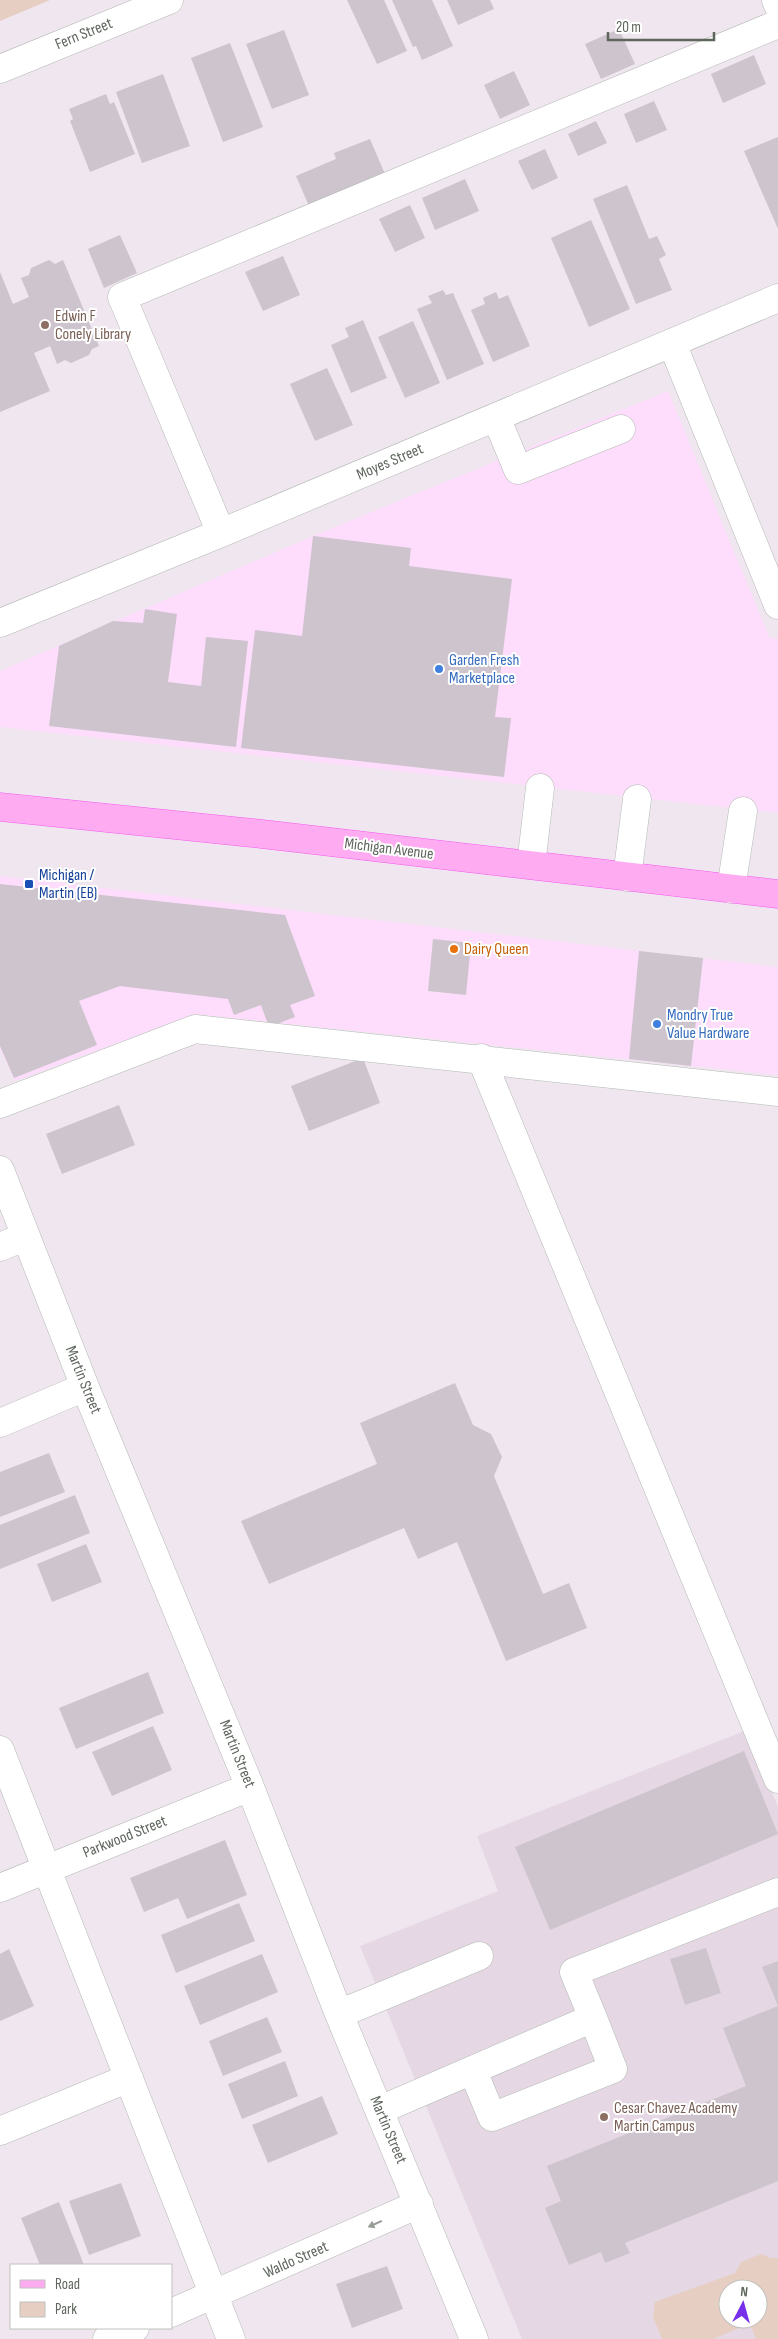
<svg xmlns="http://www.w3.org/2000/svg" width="778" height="2339" font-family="'Sofia Sans Condensed',sans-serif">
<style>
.commercial{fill:#fedcfc}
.education{fill:#e5d8e4;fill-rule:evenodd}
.green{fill:#e7cec2;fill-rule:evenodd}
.building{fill:#cdc4ce}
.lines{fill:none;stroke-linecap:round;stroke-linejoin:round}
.minor-casing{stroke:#b3bab3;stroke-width:29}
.major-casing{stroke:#f35bee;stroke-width:29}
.minor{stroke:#fff;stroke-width:28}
.major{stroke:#ffabf2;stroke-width:28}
.oneway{fill:#969c96}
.education-dot{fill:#8d6e63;stroke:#fff;stroke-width:2}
.shop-dot{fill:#3f7fe0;stroke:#fff;stroke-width:2}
.transit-dot{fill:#1a4fb4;stroke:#fff;stroke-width:2}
.food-dot{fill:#e8710a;stroke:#fff;stroke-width:2}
.labels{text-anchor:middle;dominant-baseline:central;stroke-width:4;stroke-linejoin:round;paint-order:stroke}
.street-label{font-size:16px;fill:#5e665d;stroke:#fff}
.education-label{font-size:16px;fill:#785e54;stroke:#fff;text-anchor:start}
.shop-label{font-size:16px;fill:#366cbe;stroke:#fff;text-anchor:start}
.transit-label{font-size:16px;fill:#164399;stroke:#fff;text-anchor:start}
.food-label{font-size:16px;fill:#c56008;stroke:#fff;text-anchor:start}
</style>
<rect width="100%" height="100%" fill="#f0e6ef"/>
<path class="commercial" d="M668,391L769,637L778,639V813L0,727V671L313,536Z
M0,876L778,967V1075L195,1014L15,1081L0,1048Z"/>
<path class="education" d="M747,1730L778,1807V2339H522L360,1946L498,1891L477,1836ZM728,2289H758V2319H728Z"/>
<path class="green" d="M0,0H50L0,21Z
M761,2254L771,2258H778V2339H756L752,2328L744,2326L713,2339H662L653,2317L655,2302L735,2273L741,2262ZM728,2289H758V2319H728Z"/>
<path class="building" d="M347,0H384L407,51L377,64Z
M392,0H432L453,46L422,60L416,46L413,47Z
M447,0H490L494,9L458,25Z
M619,29L635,64L601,79L585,44Z
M284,30L309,95L272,109L246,44Z
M230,43L263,127L223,142L191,58Z
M754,55L766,84L723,103L711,74Z
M514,71L530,105L500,119L484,85Z
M163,74L190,146L142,163L116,92Z
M106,94L110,104L114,102L135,154L90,172L70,121L73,119L69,109Z
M654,101L667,130L636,143L624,114Z
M596,121L607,143L578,156L568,134Z
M778,137V229L744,151Z
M370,139L385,174L309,206L296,176L336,159L334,153Z
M545,149L558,178L532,190L518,161Z
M465,179L479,211L435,230L422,198Z
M627,185L649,239L657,236L666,255L659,259L672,290L636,304L593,199Z
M410,205L425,238L395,252L379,219Z
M591,220L630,309L589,327L551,238Z
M120,235L137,273L104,288L88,249Z
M283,256L300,295L263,311L245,272Z
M49,260L55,264L63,260L99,346L92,349L89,355L71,363L65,360L57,364L50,346L34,353L50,391L0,412V272L13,304L29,297L21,278L29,275L31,268Z
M443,290L446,295L453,293L484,364L447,380L417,309L432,303L428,296Z
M496,292L499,299L508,295L530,346L493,362L471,310L485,304L483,298Z
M363,320L387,378L351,393L331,345L349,337L345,328Z
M413,321L440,383L405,398L378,337Z
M327,368L353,425L315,441L290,384Z
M313,536L411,548L409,566L512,579L495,717L511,718L504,777L241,748L255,630L302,636Z
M145,609L177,614L168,682L201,686L206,637L248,641L236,747L49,726L59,646L113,621L143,623Z
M0,884L285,915L315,996L290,1005L295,1017L269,1027L261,1005L234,1015L228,999L120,986L79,1001L97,1045L14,1078L0,1046Z
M433,939L471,943L466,995L428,991Z
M639,951L703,958L691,1066L629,1059Z
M363,1058L380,1103L309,1131L291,1086Z
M119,1105L135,1145L62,1174L46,1134Z
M455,1383L473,1425L491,1434L502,1457L494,1476L543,1594L569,1583L587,1628L506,1661L457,1542L418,1559L404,1528L269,1584L241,1521L377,1464L360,1423Z
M49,1453L65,1492L0,1517V1472Z
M75,1495L90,1533L0,1569V1525Z
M86,1544L102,1582L52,1602L37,1564Z
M148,1672L164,1713L76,1749L59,1708Z
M153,1726L172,1770L112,1796L92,1752Z
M744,1751L778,1834L550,1930L515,1847Z
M225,1840L247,1895L187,1919L178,1898L144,1912L130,1878Z
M239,1903L255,1941L176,1973L161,1935Z
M706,1948L721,1993L685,2005L670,1959Z
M9,1949L34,2006L0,2021V1954Z
M262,1954L278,1992L200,2025L184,1986Z
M778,1961V2181L625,2243L630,2253L605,2263L601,2252L569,2265L545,2208L561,2201L547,2166L746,2086L723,2028L778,2006L762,1967Z
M267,2017L282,2052L223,2076L209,2041Z
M285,2061L298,2096L242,2119L228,2084Z
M322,2096L338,2134L268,2163L252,2125Z
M121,2183L141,2236L89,2255L69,2201Z
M59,2202L84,2265H40L21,2218Z
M387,2266L403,2309L352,2328L336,2284Z"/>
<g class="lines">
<defs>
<path id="minor" d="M776,0L778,5
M0,69L169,0
M672,343L778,605
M496,417L518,470L621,429
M221,533L122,297L778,24
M0,623L221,533L778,298
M531,865L540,788
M627,877L637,799
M731,889L743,811
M481,1058L778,1779
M0,1104L195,1029L778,1092
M0,1170L85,1387L250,1787L339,2014L474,2339
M0,1247L26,1236
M0,1423L85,1387
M0,1750L231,2339
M0,1888L250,1787
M339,2014L479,1956
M593,2018L574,1972L778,1892
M380,2110L593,2018L613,2069L492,2117L473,2071
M0,2131L129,2078
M171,2313L419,2204
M107,2339L135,2328"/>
<path id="major" d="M0,807L262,834L778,894"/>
</defs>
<use href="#minor" class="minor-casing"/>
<use href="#major" class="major-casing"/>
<use href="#minor" class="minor"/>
<use href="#major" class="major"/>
</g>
<defs><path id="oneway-solid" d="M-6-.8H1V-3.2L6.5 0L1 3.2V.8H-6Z" transform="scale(1.25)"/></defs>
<use class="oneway" href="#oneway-solid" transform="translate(375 2224) rotate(156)"/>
<g class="education-dot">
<circle cx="45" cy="325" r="5"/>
<circle cx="604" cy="2117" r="5"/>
</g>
<g class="shop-dot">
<circle cx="439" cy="669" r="5"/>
<circle cx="657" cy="1024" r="5"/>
</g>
<rect class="transit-dot" x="24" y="879" width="10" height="10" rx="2.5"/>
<circle class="food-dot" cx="454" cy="949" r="5"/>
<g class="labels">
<g class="street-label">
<text transform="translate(84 34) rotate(-22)">Fern Street</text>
<text transform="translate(390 462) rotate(-23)">Moyes Street</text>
<text transform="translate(389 849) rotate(7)">Michigan Avenue</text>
<text transform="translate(83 1380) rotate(68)">Martin Street</text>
<text transform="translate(237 1754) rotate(68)">Martin Street</text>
<text transform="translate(125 1837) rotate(-22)">Parkwood Street</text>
<text transform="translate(388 2130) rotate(67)">Martin Street</text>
<text transform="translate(296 2260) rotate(-24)">Waldo Street</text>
</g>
<g class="education-label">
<text x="55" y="316">Edwin F<tspan x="55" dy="18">Conely Library</tspan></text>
<text x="614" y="2108">Cesar Chavez Academy<tspan x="614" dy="18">Martin Campus</tspan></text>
</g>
<g class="shop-label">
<text x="449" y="660">Garden Fresh<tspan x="449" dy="18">Marketplace</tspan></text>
<text x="667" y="1015">Mondry True<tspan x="667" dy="18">Value Hardware</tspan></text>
</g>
<g class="transit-label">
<text x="39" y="875">Michigan /<tspan x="39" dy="18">Martin (EB)</tspan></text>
</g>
<g class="food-label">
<text x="464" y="949">Dairy Queen</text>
</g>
</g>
<rect x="10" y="2264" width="162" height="65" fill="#ffffff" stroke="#bfc2be"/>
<rect x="20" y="2280" width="25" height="8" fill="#ffabf2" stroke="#bfc2be"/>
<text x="55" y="2289" font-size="15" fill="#5e665d">Road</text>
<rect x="20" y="2302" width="25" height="15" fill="#e7cec2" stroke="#bfc2be"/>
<text x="55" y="2314" font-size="15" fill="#5e665d">Park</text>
<g transform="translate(743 2304) rotate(6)"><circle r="24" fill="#ffffff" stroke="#bfc2be"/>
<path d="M0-4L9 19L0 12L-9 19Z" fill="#7930eb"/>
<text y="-8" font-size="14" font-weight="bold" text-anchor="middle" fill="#5e665d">N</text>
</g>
<path d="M608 32v8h106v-8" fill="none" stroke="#5e665d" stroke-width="2.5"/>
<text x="616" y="32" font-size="15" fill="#5e665d" stroke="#ffffff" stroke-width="4" paint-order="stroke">20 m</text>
</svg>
